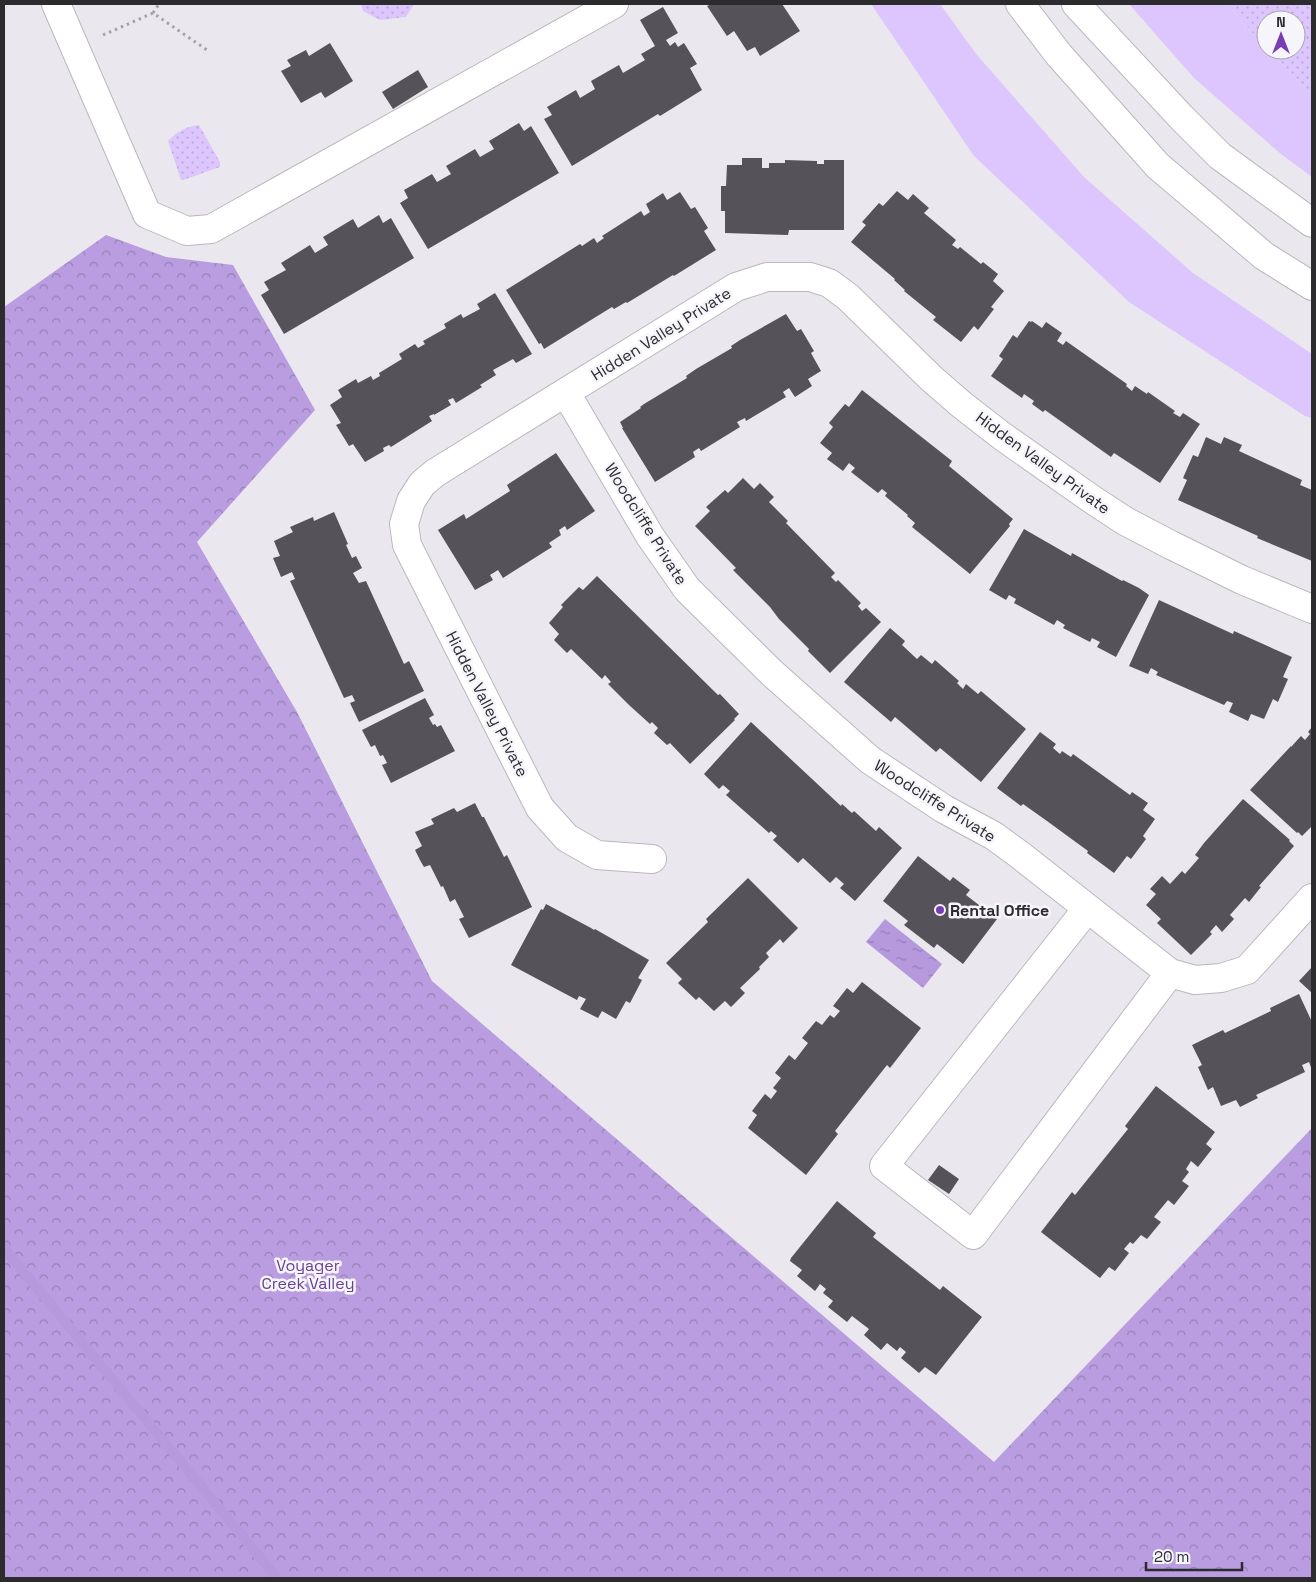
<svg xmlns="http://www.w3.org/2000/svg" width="1316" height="1582" font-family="'Space Grotesk',sans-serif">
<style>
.grass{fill:#dcc6fd}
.forest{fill:url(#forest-crowns)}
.park{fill:url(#park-dots)}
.water{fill:url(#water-ripples)}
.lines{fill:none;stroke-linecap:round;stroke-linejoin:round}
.stream{stroke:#b699dd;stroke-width:10}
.building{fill:#555359}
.minor-casing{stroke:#bab7be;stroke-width:30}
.major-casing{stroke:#bab7be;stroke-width:30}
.path{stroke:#a5a3a9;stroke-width:3;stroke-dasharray:2.5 4;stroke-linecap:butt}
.minor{stroke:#fff;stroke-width:28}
.major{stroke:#fff;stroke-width:28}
.poi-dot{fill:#783db3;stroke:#f7f5fc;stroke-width:2}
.labels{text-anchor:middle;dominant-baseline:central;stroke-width:5;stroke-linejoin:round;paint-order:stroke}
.street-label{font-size:16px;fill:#2c2b2e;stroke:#f7f5fc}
.poi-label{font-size:16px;font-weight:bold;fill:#2c2b2e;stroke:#f7f5fc;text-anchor:start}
.park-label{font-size:16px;fill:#674192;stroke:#f7f5fc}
</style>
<defs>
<pattern id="forest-crowns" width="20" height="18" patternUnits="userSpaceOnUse" patternTransform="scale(1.25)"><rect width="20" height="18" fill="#b99de0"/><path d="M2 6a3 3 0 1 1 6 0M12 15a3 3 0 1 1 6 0" fill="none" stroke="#9780b6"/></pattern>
<pattern id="park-dots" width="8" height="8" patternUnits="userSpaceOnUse" patternTransform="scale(1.25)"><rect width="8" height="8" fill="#dcc6fd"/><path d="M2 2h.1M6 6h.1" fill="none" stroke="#bdaad9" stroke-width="1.8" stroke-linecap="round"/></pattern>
<pattern id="water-ripples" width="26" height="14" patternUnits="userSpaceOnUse" patternTransform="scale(1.25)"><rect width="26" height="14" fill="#b699dd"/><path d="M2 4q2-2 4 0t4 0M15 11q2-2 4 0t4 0" fill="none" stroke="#947db4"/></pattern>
</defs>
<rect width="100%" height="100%" fill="#eae7ef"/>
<path class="grass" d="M871,4H940L977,55L1084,177L1193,273L1312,354V418L1305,416L1129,302L974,156Z
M1129,4H1227L1266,48V50H1268L1312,94V177L1281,154L1194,78Z"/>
<path class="forest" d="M106,235L166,257L233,265L315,410L197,542L297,712L432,981L994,1462L1312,1128V1578H4V307Z"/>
<path class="park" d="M361,4H414L406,17L380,20L363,11Z
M1227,4H1312V94L1268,50H1296V20H1266V48Z
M199,125L220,162V167L183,180H181L168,141C177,132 186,126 199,125Z"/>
<path class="water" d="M885,919L942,964L923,988L866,942Z"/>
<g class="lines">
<path class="stream" d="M4,1248L277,1578"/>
</g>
<path class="building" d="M712,4H782L800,31L760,56L755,47L747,51L734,31L727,36L707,6Z
M663,7L678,33L666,40L670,46L675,42L678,47L684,43L697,64L690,68L702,90L660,116L658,114L572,166L544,119L552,115L547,107L576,90L580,98L595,89L591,81L619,65L623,73L645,60L641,54L655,46L640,20Z
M330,43L353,81L325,98L321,92L301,103L281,71L291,66L287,60L306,50L309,56Z
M418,70L428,87L393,109L382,92Z
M519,123L524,131L531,126L559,173L428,249L400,203L408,198L404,190L432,174L437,182L451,174L446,166L475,149L480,157L494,149L489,141Z
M742,158H762V168H769V163H785V160L817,161V164H824V160H844V230H789L788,235L725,233V211H721V186H726L727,165H742Z
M897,191L908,200L913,194L929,208L924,213L956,240L952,245L958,249L960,247L981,264L983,262L998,274L993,281L1004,291L991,307L994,309L978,330L974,326L961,342L933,320L936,317L904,291L905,290L894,280L895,279L851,242L866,225L862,222L879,203L883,206Z
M680,192L691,209L695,207L708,228L704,231L716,250L674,276L673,275L627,303L626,302L614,309L612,307L544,349L541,343L539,344L506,290L580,244L582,246L594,238L597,243L604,238L602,236L641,211L644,216L650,212L646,204L663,193L667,200Z
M379,215L383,223L391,218L414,258L284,334L261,295L269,290L264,282L286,270L281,263L310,245L315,253L328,245L323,237L353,219L358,228Z
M495,293L532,354L516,363L513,359L493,370L496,375L480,385L482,387L456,403L453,398L448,400L451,405L434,415V414L429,416L432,421L391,447L389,445L383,448L384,451L365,462L353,444L349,446L336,425L341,423L330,405L342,397L338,390L356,379L358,383L371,376L373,380L380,376L379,373L402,359L399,354L415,344L418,348L425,344L423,341L446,328L444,324L461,314L463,318L480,309L477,304Z
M786,314L797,331L801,329L814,351L811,353L821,371L808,379L812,386L795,397L789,388L783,392L786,397L746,421L745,418L737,422L740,427L701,451L699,448L693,452L695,457L655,482L622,428H623L620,422L641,408L640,407L644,404L687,378L686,376L696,369L732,348L731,346L740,340Z
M1029,321L1031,322L1032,321L1042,328L1046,322L1062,333L1057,341L1063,345L1066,341L1127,384L1126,386L1132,391L1135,386L1147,394L1148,392L1175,411L1173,413L1180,417L1183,413L1200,424L1160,483L1114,453L1111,457L1045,410L1043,412L1032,404L1034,401L1024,394L1022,398L991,376L1003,359L999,356L1013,335L1017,338Z
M862,390L952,461L949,466L1013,519L1009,524L1010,526L970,574L912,527L915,523L907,516L908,515L885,496L887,493L882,489L878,493L851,472L855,468L849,463L843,471L827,459L832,453L820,443L833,427L829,423L845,404L849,407Z
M1206,437L1221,444L1224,437L1242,445L1239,451L1302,480L1300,485L1312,490V561L1257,538L1258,536L1178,500L1187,480L1183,478L1193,455L1198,457Z
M556,453L595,511L567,530L565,526L559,530L561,535L549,543L552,547L503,578L498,570L490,575L493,580L475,590L438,530L464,514L466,519L510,491L507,485Z
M743,478L754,489L760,483L774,497L769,502L788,521L786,523L835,573L831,577L836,582L838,580L861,603L858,606L862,611L866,608L881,622L830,673L808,651L809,649L779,619L770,607L733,570L736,568L695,526L710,511L706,507L725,490L728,493Z
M334,512L348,544L346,545L352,558L356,556L362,568L353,573L359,583L366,581L404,664L409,661L424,691L359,722L350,703L355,701L352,695L344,698L290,581L295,579L292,572L281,577L273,558L280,556L274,541L293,532L290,527L313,517L314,521Z
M1024,529L1071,556L1072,553L1122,581L1123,580L1139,588L1149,595L1116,657L1097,647L1100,642L1092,638L1090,642L1063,628L1065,625L1057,620L1054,625L1014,603L1016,599L1009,595L1006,600L989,590Z
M597,576L718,695L720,694L739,714L734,719L735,720L690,764L670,743L667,745L654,733L658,728L652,722L650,724L629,705L608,684L611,682L605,675L602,679L571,649L567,653L554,640L559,634L549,623L563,607L561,605L579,587L583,590Z
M1159,600L1233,634L1234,631L1292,657L1283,677L1288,679L1278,702L1273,699L1264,719L1251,714L1248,721L1229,712L1233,703L1227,701L1224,705L1156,675L1158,672L1151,668L1148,674L1129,666Z
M890,628L905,641L902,645L917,659L921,655L932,664L935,660L959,681L957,683L963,689L966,684L978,694L981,691L1026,729L981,782L940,748L936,752L895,717L891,722L844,682Z
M425,698L434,715L429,718L433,725L435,724L437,727L441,725L455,751L391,783L382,765L387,763L383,755L380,756L375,745L371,747L362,730Z
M751,722L841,806L842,804L852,813L854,811L876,831L879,827L902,848L855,901L840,888L844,884L836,877L830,883L803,858L798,863L773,840L777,836L771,831L769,833L726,795L730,791L723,785L719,789L704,774Z
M1312,727V826L1302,836L1298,832L1297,833L1250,790L1291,746V747L1301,736L1305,740L1310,734L1308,732Z
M1040,732L1056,744L1053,748L1060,754L1062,751L1071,757L1073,754L1130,795L1132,792L1148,803L1143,810L1155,819L1143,836L1146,839L1131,859L1127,856L1114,873L1087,853L1088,851L1047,821L1023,804L1021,806L997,788Z
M1243,799L1290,840L1289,841L1294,846L1259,886L1261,887L1249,902L1245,898L1230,915L1234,919L1222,932L1216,925L1210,932L1212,934L1191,955L1157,923L1161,919L1146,905L1156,894L1150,889L1162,876L1170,884L1182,871L1185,874L1199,858L1195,855L1204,843Z
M475,803L482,817H484L504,857L507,855L532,907L469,938L459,919L464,917L455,899L450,902L443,886L441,887L430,865L424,867L421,862L415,850L422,846L415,832L434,824L431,819L454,808L457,812Z
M918,856L950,881L953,877L970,890L966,895L997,919L963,964L937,944L934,948L904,925L908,921L883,901Z
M748,878L798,928L783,943L780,939L766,953L769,957L759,967L760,969L740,988L745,993L731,1007L725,1001L714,1011L699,997L696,1000L678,983L682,979L666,963L708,922L706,919Z
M546,904L591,928L594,930L595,929L649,960L638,978L642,980L630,1003L626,1001L616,1019L602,1011L598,1018L580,1009L586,999L579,996L577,1000L511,965L541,909L543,910Z
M1312,967V993L1299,981Z
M862,982L921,1028L890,1068L887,1065L835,1131L838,1134L806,1175L748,1128L757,1115L752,1111L765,1094L771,1099L777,1091L773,1088L781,1078L775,1073L789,1055L795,1060L808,1043L802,1038L816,1021L822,1025L830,1015L834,1018L840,1011L833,1006L847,988L853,993Z
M1299,994L1312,1022V1070L1309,1062L1302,1065L1305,1072L1256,1095L1258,1098L1240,1107L1236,1100L1221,1106L1213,1087L1208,1090L1198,1067L1202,1065L1192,1045L1223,1030L1225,1033L1271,1011L1270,1008Z
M1156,1086L1215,1132L1206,1144L1212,1149L1198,1167L1191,1161L1186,1169L1189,1172L1182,1181L1189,1186L1174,1205L1168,1200L1154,1217L1161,1222L1147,1239L1141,1235L1133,1244L1130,1242L1124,1249L1129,1253L1115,1271L1109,1267L1100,1278L1041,1232L1072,1192L1075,1195L1128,1129L1125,1126Z
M939,1165L959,1179L949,1194L928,1180Z
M837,1201L876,1233L873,1237L940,1290L943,1286L982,1317L936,1375L925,1367L919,1373L901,1358L906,1352L900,1347L897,1351L887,1343L881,1350L864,1335L869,1329L852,1316L847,1322L828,1307L833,1301L823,1293L826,1289L820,1284L815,1291L797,1276L802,1270L790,1261L791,1258Z"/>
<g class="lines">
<defs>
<path id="minor" d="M56,4L147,214L187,231L211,229L614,4
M566,393L650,536L687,589L772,673L870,760L944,809L994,836L1020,855L1170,973L1195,980L1221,978L1247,970L1312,898
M652,859L597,855L567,838L540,808L407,545L404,524L411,501L422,484L435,473L736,287L767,277H810L829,283L848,297L932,379L962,405L1002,436L1090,498L1125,521L1171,545L1242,580L1312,609
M1087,909L884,1166L973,1235L1170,973"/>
<path id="major" d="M1020,4L1059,55L1158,166L1264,256L1312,286
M1076,4L1181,117L1220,156L1312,223"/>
</defs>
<use href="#minor" class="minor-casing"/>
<use href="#major" class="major-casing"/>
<path class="path" d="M153,13L159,4
M103,35L153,13L207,50"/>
<use href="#minor" class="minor"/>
<use href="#major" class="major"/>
</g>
<circle class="poi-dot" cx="940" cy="910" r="5"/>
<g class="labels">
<g class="street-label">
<text transform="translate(661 334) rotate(-32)">Hidden Valley Private</text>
<text transform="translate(1043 463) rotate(36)">Hidden Valley Private</text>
<text transform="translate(646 524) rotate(58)">Woodcliffe Private</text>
<text transform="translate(487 704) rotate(63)">Hidden Valley Private</text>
<text transform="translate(935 801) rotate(32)">Woodcliffe Private</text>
</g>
<g class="poi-label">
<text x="950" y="910">Rental Office</text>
</g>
<g class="park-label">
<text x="308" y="1265">Voyager<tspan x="308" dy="18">Creek Valley</tspan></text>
</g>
</g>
<rect width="1316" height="1582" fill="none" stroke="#2c2b2e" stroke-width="10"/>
<g transform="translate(1281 35)"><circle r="24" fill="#f7f5fc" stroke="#a6a4aa"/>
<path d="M0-4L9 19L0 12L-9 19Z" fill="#783db3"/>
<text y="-8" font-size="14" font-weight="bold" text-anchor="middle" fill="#2c2b2e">N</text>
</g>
<path d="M1146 1562v8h96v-8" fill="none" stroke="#2c2b2e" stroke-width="2.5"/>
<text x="1154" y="1562" font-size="15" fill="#2c2b2e" stroke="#f7f5fc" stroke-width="4" paint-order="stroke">20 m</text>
</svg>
